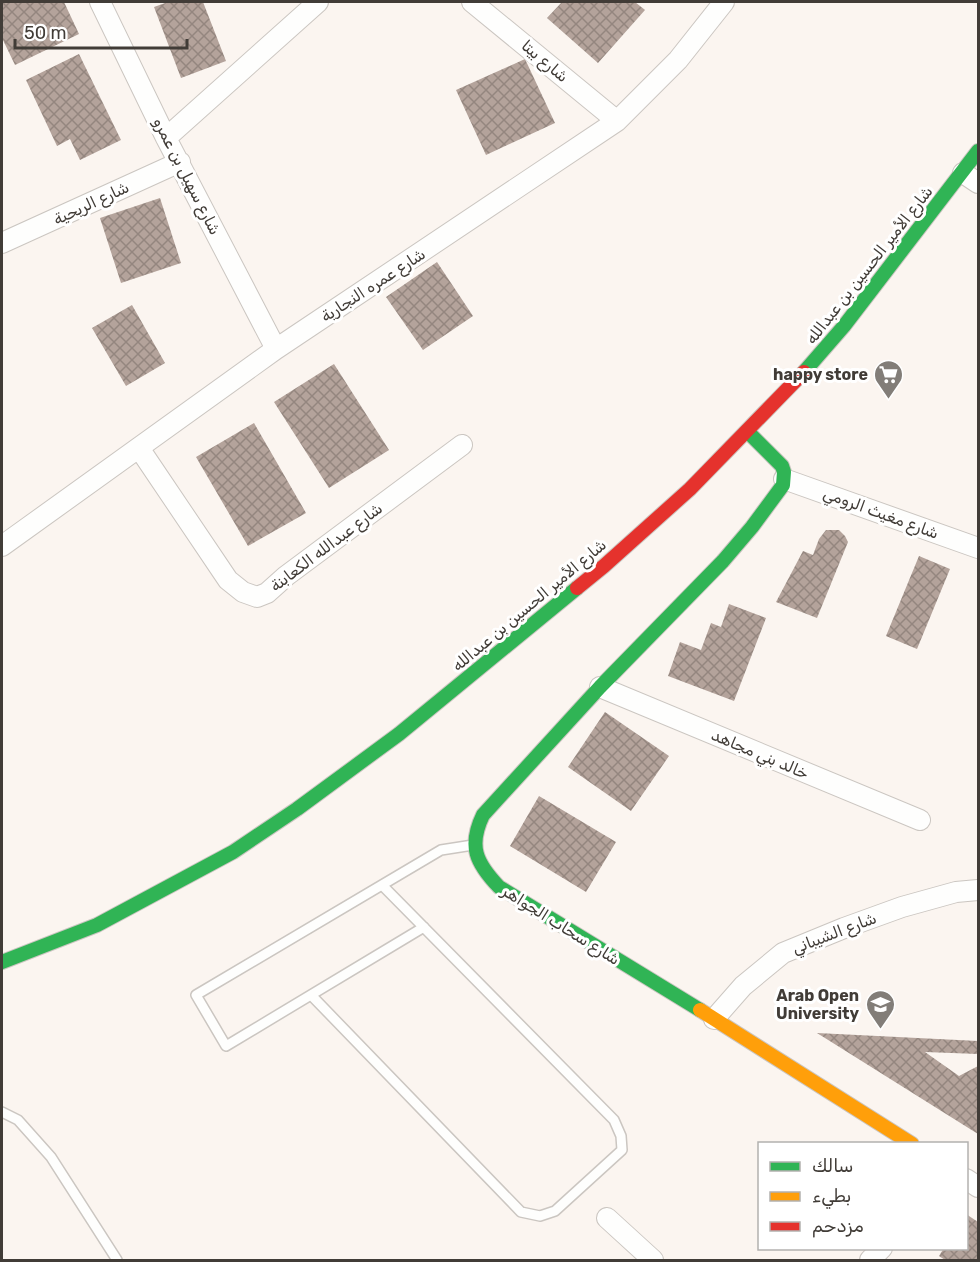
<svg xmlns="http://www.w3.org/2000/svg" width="980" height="1262" font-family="Rubik,'Noto Naskh Arabic',sans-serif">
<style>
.building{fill:url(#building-cross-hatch)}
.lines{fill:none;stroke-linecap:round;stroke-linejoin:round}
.lane-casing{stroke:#cbc6c1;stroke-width:12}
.street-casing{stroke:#cbc6c1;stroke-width:22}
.fast-casing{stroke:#cbc6c1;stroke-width:16}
.slow-casing{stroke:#cbc6c1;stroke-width:16}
.jam-casing{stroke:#cbc6c1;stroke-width:16}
.lane{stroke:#fefefd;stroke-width:9}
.street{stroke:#fefefd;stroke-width:20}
.fast{stroke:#30b455;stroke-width:14}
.slow{stroke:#ff9f0a;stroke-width:14}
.jam{stroke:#e5322d;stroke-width:14}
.labels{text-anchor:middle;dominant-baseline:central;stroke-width:6;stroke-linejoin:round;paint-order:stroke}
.street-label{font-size:16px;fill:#413c37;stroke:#fff}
.poi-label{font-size:16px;font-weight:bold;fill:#413c37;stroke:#fff;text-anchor:end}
</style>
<defs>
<pattern id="building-cross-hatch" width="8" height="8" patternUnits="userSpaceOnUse" patternTransform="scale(1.5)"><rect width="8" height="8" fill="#b4a39b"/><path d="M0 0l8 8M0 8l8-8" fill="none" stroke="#94867f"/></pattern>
</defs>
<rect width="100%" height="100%" fill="#fbf5f0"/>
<path class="building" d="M2,2H64L79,34L15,65L2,38Z
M168,2H203L226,61L181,78L154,7Z
M562,2H635L645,10L598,63L547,18Z
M79,54L121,140L80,160L70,139L57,146L26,80Z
M525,59L555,123L486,155L456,90Z
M160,198L181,263L121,283L100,218Z
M437,262L473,316L423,350L386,297Z
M132,305L165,363L126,386L92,328Z
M334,364L389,450L329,488L274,402Z
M254,423L306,513L248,546L196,457Z
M826,530H839L845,536L848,542L817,618L776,602L803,551L813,555L819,539Z
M919,556L950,569L917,649L886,636Z
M729,604L766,618L734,701L668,676L680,642L701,650L711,623L721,627Z
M605,712L669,756L631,811L568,767Z
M539,796L616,842L586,892L510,846Z
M817,1033L978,1041V1054L925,1052L959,1076L978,1066V1134Z
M966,1214L978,1222V1260H945L939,1256L944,1248H966Z"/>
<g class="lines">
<defs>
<path id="lane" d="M424,927L226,1046L196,995L441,850L473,845
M311,995L521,1212L540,1216L555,1211L622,1150L621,1136L614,1120L382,885
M2,1112L18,1120L51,1157L117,1260"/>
<path id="street" d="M100,2L166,138L276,349
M472,2L617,121
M166,138L318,2
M963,173L978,183
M2,243L180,162
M139,448L228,580L243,592L257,597L267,593L286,576L462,445
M784,479L978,548
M2,546L276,349L617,121L678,60L724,2
M600,687L920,820
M714,1019L743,986L783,953L844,928L902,907L956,892L978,890
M966,1179L978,1187
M607,1218L653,1260
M870,1260L882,1248"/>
<path id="fast" d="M804,372L844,326L978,151
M2,962L97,925L233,852L297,809L399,734L577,588
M700,1010L499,887C476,863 468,846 483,815L600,687L723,561L752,527L783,485L784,472L782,466L747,431"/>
<path id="slow" d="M700,1010L912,1144"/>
<path id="jam" d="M577,588L604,566L690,489L804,372"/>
</defs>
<use href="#lane" class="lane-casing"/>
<use href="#street" class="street-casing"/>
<use href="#fast" class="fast-casing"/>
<use href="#slow" class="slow-casing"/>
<use href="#jam" class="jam-casing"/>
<use href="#lane" class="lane"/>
<use href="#street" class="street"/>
<use href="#fast" class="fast"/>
<use href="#slow" class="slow"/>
<use href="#jam" class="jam"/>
</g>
<defs>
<symbol id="supermarket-pin" viewBox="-11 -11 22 30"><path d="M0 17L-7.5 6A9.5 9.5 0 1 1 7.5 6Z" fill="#827d78" stroke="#fff"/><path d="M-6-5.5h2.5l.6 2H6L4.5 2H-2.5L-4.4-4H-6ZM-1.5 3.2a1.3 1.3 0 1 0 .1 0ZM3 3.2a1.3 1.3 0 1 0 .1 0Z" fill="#fff"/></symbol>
<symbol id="university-pin" viewBox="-11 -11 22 30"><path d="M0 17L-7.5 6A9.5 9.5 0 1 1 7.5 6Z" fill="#827d78" stroke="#fff"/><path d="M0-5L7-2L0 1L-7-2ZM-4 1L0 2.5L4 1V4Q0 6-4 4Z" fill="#fff"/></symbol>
</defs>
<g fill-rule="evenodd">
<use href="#supermarket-pin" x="872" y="358" width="33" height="45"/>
<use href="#university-pin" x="864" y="988" width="33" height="45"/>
</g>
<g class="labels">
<g class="street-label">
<text transform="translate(545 61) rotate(40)">شارع بيتا</text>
<text transform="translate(187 176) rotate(63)">شارع سهيل بن عمرو</text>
<text transform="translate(91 203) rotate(-25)">شارع الريحية</text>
<text transform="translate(869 265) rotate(-52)">شارع الأمير الحسين بن عبدالله</text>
<text transform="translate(373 285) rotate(-33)">شارع عمره النجارية</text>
<text transform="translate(881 513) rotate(20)">شارع مغيث الرومي</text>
<text transform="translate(326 547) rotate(-37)">شارع عبدالله الكعابنة</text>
<text transform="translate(529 605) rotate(-40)">شارع الأمير الحسين بن عبدالله</text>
<text transform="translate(760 754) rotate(23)">خالد بني مجاهد</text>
<text transform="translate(561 925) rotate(32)">شارع سحاب الجواهر</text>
<text transform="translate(834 933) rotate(-21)">شارع الشيباني</text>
</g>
<g class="poi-label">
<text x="868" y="374">happy store</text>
<text x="859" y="995">Arab Open<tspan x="859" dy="18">University</tspan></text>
</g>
</g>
<rect width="980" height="1262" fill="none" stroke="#413c37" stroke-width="6"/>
<rect x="758" y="1142" width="210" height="108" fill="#ffffff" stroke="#b3b1af" stroke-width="1.5"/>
<rect x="770" y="1162" width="30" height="9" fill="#30b455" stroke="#b3b1af" stroke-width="1.5"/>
<text x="812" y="1172" font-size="18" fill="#413c37">سالك</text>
<rect x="770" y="1192" width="30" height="9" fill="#ff9f0a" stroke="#b3b1af" stroke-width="1.5"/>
<text x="812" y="1202" font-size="18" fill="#413c37">بطيء</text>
<rect x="770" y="1222" width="30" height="9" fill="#e5322d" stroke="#b3b1af" stroke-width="1.5"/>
<text x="812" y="1232" font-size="18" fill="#413c37">مزدحم</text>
<path d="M15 39v9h172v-9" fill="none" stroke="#413c37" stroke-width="3"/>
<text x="24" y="39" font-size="18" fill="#413c37" stroke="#ffffff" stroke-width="4.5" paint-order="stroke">50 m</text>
</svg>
